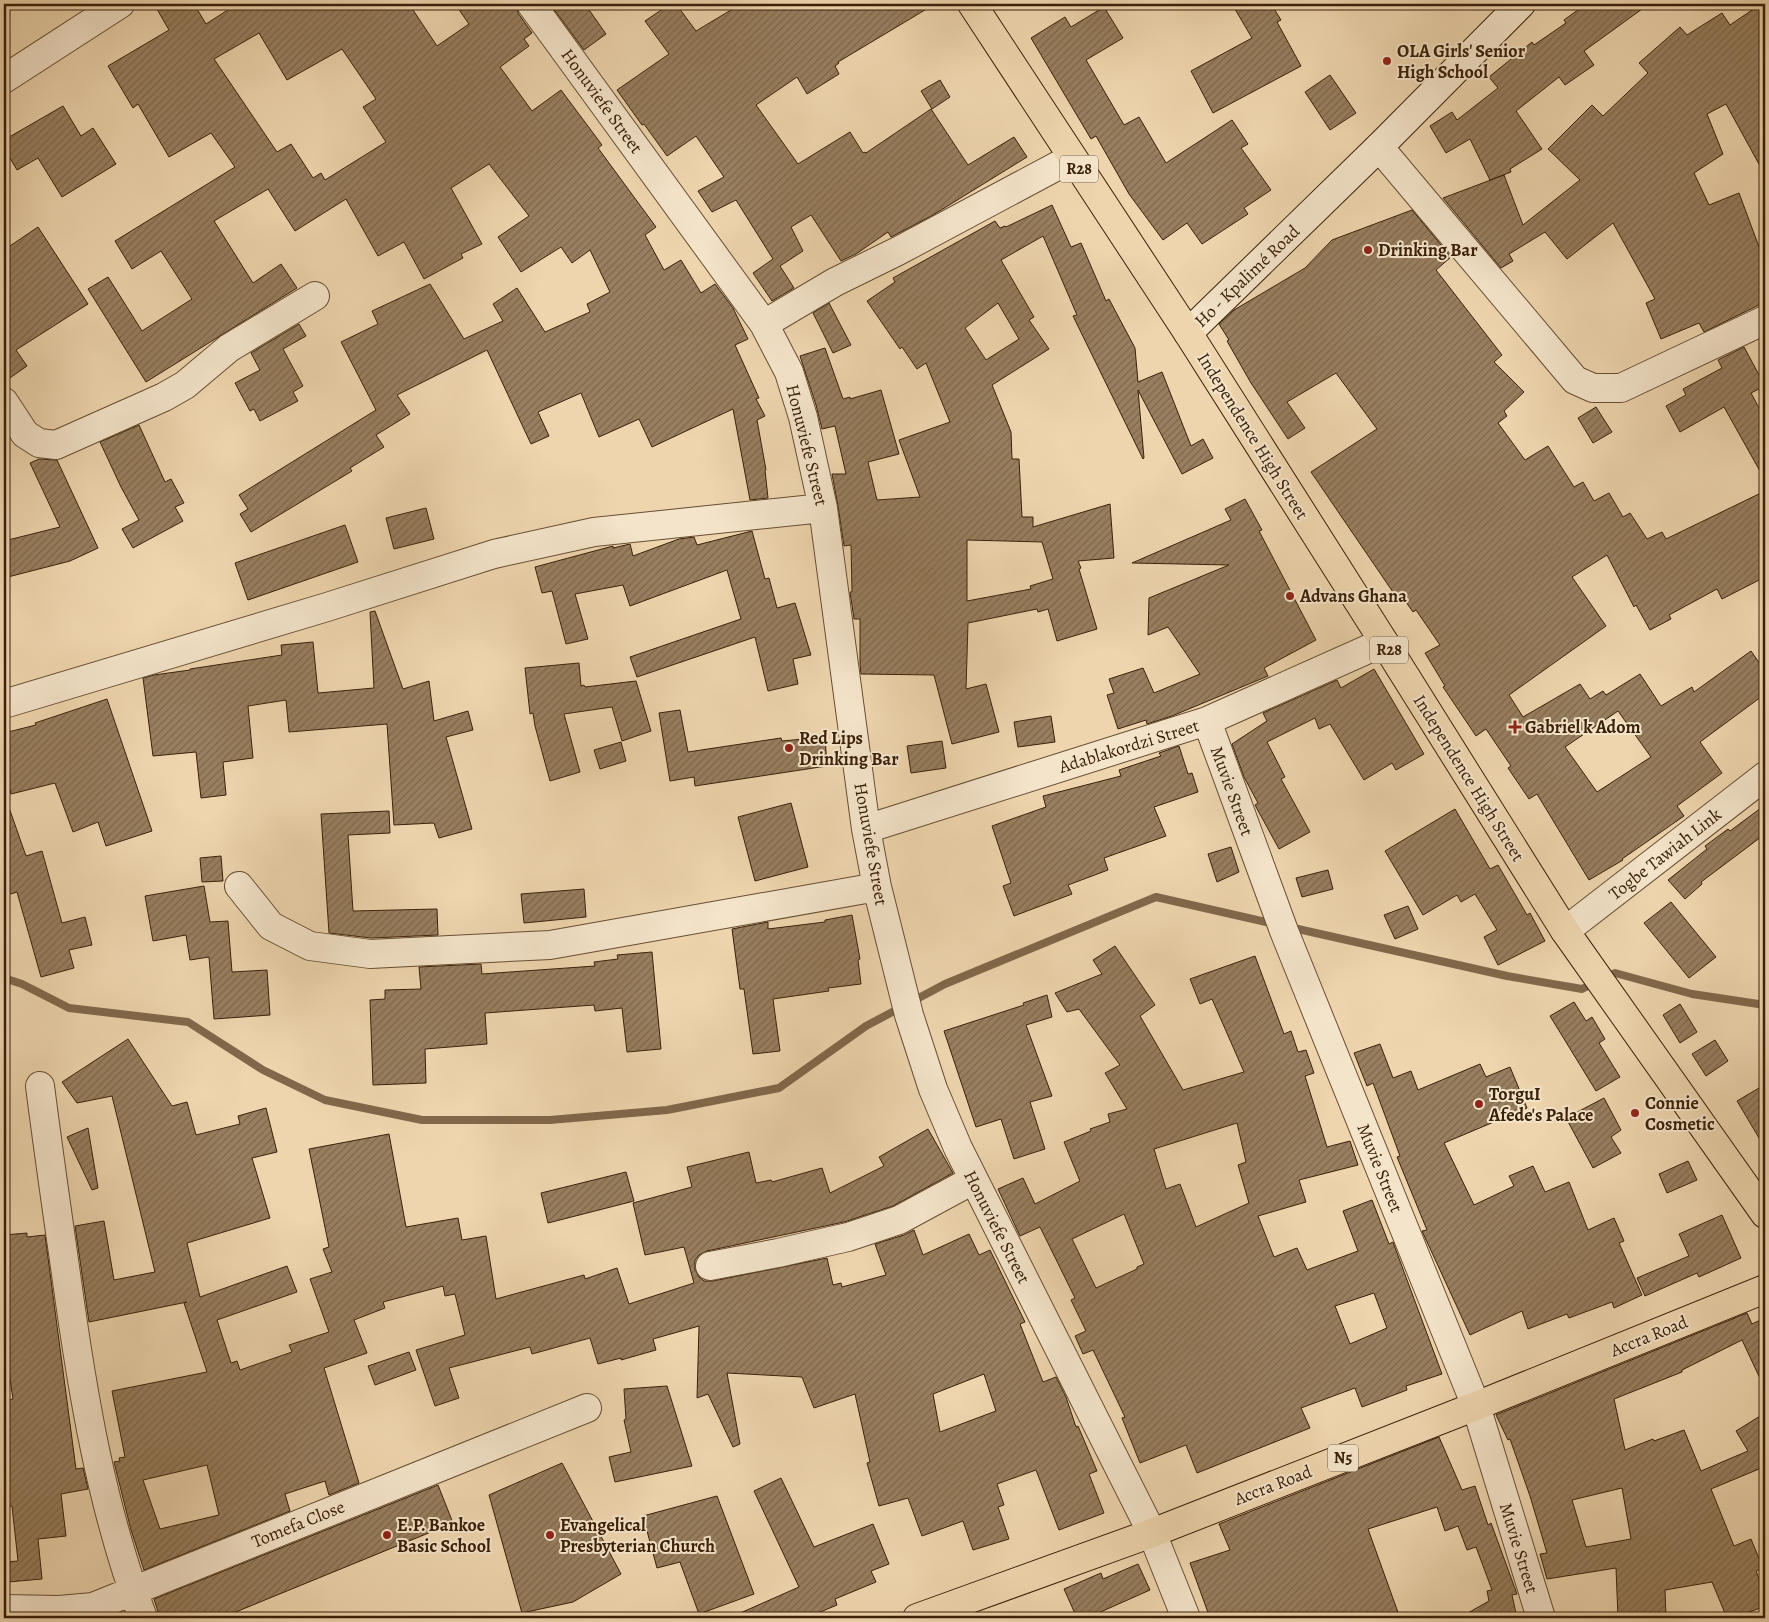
<svg xmlns="http://www.w3.org/2000/svg" width="1769" height="1622" font-family="Alegreya,serif">
<style>
.lines{fill:none;stroke-linecap:round;stroke-linejoin:round}
.stream{stroke:#81684b;stroke-width:8}
.building{fill:url(#building-hatch);stroke:#3a210a;fill-rule:evenodd}
.street-casing{stroke:#674e33;stroke-width:30}
.secondary-casing{stroke:#3a210a;stroke-width:30}
.primary-casing{stroke:#3a210a;stroke-width:30}
.street{stroke:#f4e4ca;stroke-width:28}
.secondary{stroke:#f4e4ca;stroke-width:28}
.primary{stroke:#eed5ae;stroke-width:28}
.poi-dot{fill:#8f2418;stroke:#f4e4ca;stroke-width:2}
.labels{text-anchor:middle;dominant-baseline:central;stroke-width:4;stroke-linejoin:round;paint-order:stroke}
.shield{fill:#f4e4ca;stroke:#725c44;stroke-width:1}
.shield-label{font-size:16px;font-weight:bold;fill:#3a210a}
.poi-label{font-size:18px;font-weight:bold;fill:#3a210a;stroke:#f4e4ca;text-anchor:start}
.street-label{font-size:18px;fill:#3a210a;stroke:#f4e4ca}
</style>
<defs>
<pattern id="building-hatch" width="6" height="6" patternUnits="userSpaceOnUse" patternTransform="scale(1.25)"><rect width="6" height="6" fill="#987f5f"/><path d="M-1 1l2-2M0 6l6-6M5 7l2-2" fill="none" stroke="#7d684d"/></pattern>
</defs>
<rect width="100%" height="100%" fill="#eed5ae"/>
<filter id="stains"><feTurbulence type="fractalNoise" baseFrequency=".004" numOctaves="4"/><feColorMatrix values="0 0 0 0 .2 0 0 0 0 .09 0 0 0 0 .02 0 0 0 .5 -.17"/></filter>
<radialGradient id="worn" r=".72"><stop offset=".6" stop-color="#630" stop-opacity="0"/><stop offset="1" stop-color="#630" stop-opacity=".3"/></radialGradient>
<g class="lines">
<path class="stream" d="M1289,927L1507,976L1582,989L1615,973L1692,994L1765,1005
M4,978L22,984L69,1008L188,1022L263,1070L325,1100L422,1120H550L667,1110L779,1088L866,1026L945,984L1156,897L1275,924"/>
</g>
<path class="building" d="M154,4H194L206,24L237,4H409L437,46L469,24L455,4H516L518,13L532,33L524,39L529,46L500,67L532,111L561,90L602,145L598,148L656,227L645,235L664,270L681,260L701,293L715,284L733,308L748,339L735,345L759,398L756,399L765,416L757,420L766,470H765L768,498L750,500L733,409L652,447L639,419L599,437L581,393L538,412L549,436L531,444L487,350L397,395L410,414L376,435L384,447L350,468L352,471L251,532L240,514L248,509L239,495L376,410L341,342L378,324L372,311L430,284L464,339L503,321L493,304L517,288L545,332L590,312L587,304L610,292L590,250L572,263L561,247L521,272L498,237L529,216L489,164L451,188L482,244L461,254L463,258L424,279L404,242L378,256L346,199L295,231L268,189L214,221L253,283L281,264L297,288L146,382L88,289L108,277L142,331L192,299L161,251L132,269L115,241L235,167L211,133L169,157L138,104L133,108L108,66L169,30ZM259,33L287,80L342,49L376,99L363,107L386,142L325,180L321,173L313,178L291,144L277,152L214,59Z
M550,4H585L606,34L584,50Z
M670,4H676L696,31L741,4H935L838,62L839,63L835,66L839,74L807,94L797,77L756,105L798,164L850,132L863,153L865,152L866,153L931,109L968,165L1014,137L1027,157L933,215L891,237L888,232L856,254L841,261L811,215L791,227L803,251L780,266L794,288L772,301L753,273L773,259L736,200L712,212L698,191L724,177L696,136L667,156L644,124L642,125L617,90L669,54L645,21Z
M1232,4H1271L1281,20L1277,22L1301,66L1213,113L1191,71L1252,38Z
M1586,4H1649L1584,51L1594,65L1565,85L1559,77L1516,111L1542,149L1510,169L1511,172L1490,180L1470,139L1446,153L1430,126L1452,112L1457,120L1498,88L1489,77L1532,42L1534,45L1566,23L1564,20Z
M1761,4H1765V175L1726,104L1707,114L1723,154L1694,173L1709,205L1739,193L1765,263V302L1704,332L1699,323L1661,339L1646,303L1655,299L1613,223L1567,259L1545,232L1509,254L1513,261L1501,268L1443,198L1504,175L1523,225L1580,180L1548,149L1592,105L1603,116L1648,73L1639,63L1680,27L1687,35L1722,13L1730,25Z
M1104,7L1123,38L1086,60L1124,125L1139,117L1166,163L1232,120L1248,144L1241,148L1271,190L1244,208L1248,214L1202,244L1187,223L1163,240L1129,194L1096,136L1091,139L1031,38L1065,17L1071,27Z
M1330,75L1356,113L1330,130L1305,92Z
M940,80L950,97L932,109L921,91Z
M63,106L81,136L93,128L116,164L62,197L38,158L17,170L4,148V140Z
M1052,205L1071,247L1081,243L1106,301L1109,299L1135,348L1138,382L1162,372L1191,446L1203,439L1213,458L1182,474L1138,390L1144,458L1143,459L1073,316L1077,315L1043,236L1001,260L1034,317L1029,320L1049,349L992,385L1011,432L1012,459H1019L1022,517H1033V527L1110,504L1114,558L1078,561L1081,568L1079,569L1097,629L1057,641L1048,609L1038,612L1037,609L968,623L966,689L986,684L999,732L952,744L934,675L861,674L860,664V619H854L850,592H852L851,545L844,546L838,506L832,474H846L835,426L822,429L816,405L800,356L825,348L843,399L850,397V399L881,390L899,454L868,462L877,500L920,497L899,440L950,422L926,363L917,369L902,347L900,349L867,301L895,282L893,278L995,221L1000,228L1005,226L1006,227ZM998,303L1019,339L986,360L965,328ZM967,540L1042,542L1053,579L1030,586L1031,589L967,601Z
M1412,210L1451,257L1436,270L1502,355L1494,362L1524,392L1504,411L1507,416L1498,423L1525,460L1548,446L1574,487L1583,482L1594,501L1609,493L1623,517L1630,513L1647,539L1662,532L1666,539L1765,491V577L1722,599L1717,589L1669,615L1671,619L1650,630L1636,605L1634,607L1607,555L1572,577L1606,626L1509,695L1523,717L1580,684L1590,699L1603,691L1606,695L1640,674L1661,706L1692,687L1694,692L1751,651L1765,671V694L1700,742L1722,773L1677,806L1684,816L1622,859L1623,860L1589,880L1537,794L1529,799L1508,768L1511,766L1486,729L1476,736L1443,687L1445,686L1425,653L1440,645L1416,610L1413,612L1401,595L1397,598L1311,472L1377,429L1336,373L1287,402L1305,428L1288,439L1251,383L1227,341L1229,340L1219,324L1234,310L1305,268L1332,240ZM1618,711L1651,757L1597,792L1565,747Z
M38,227L88,304L16,350L27,366L4,382V250Z
M829,303L851,345L833,353L813,313Z
M299,324L306,336L283,349L303,386L293,392L298,401L260,421L254,409L250,411L235,383L260,370L251,353Z
M1744,347L1765,386L1751,393L1765,419V480L1724,407L1680,432L1666,406L1686,395L1683,389L1722,368L1718,360Z
M1596,407L1612,432L1593,443L1578,418Z
M139,425L165,482L171,479L184,503L175,507L183,521L133,548L122,529L139,520L121,487L100,442Z
M39,459L57,460L98,548L70,561L4,578V541L60,527L30,463Z
M1245,499L1262,530L1259,531L1316,640L1264,668L1268,676L1172,716L1147,724L1146,720L1118,729L1107,695L1114,693L1109,679L1143,668L1154,693L1200,674L1168,627L1148,635L1149,598L1229,565L1132,563L1231,520L1225,509Z
M426,508L434,539L394,549L386,518Z
M345,525L358,562L248,600L235,563Z
M752,531L765,579L769,578L777,608L795,603L811,655L793,659L798,684L768,691L755,637L637,677L630,657L741,619L727,570L630,606L623,585L575,594L588,639L566,644L552,591L542,593L535,567L613,546V548L630,544L633,556L679,539L694,537L697,545Z
M375,611L403,689L429,681L434,721L468,711L473,730L446,737L472,829L439,838L434,823L394,825L387,724L289,732L286,700L248,706L253,758L223,762L226,795L201,798L196,752L153,756L143,678L154,675L190,670V669L282,655L281,645L313,642L318,693L374,688L370,612Z
M579,663L581,686L584,685L585,687L636,681L651,731L622,741L612,707L564,714L580,772L550,781L535,726L533,713L530,714L525,668Z
M1374,669L1424,754L1396,770L1392,763L1364,780L1330,724L1319,729L1315,718L1267,742L1285,777L1281,779L1310,832L1279,849L1255,805L1258,803L1244,777L1232,744L1267,721L1263,713L1337,680L1341,688Z
M107,699L152,831L106,846L98,822L73,832L55,783L11,794L4,765V733L36,725L35,723Z
M680,710L688,752L781,738L782,741L825,737L827,766L695,786L694,777L670,781L659,713Z
M1051,716L1055,742L1018,747L1014,722Z
M942,741L946,768L911,773L907,746Z
M621,742L626,761L600,769L594,750Z
M1179,746L1188,774L1192,773L1198,792L1154,807L1166,836L1104,858L1108,870L1068,885L1072,894L1014,916L1003,886L1011,883L992,826L1046,807L1043,796L1121,776L1119,770L1161,756L1159,753Z
M7,802L26,856L42,851L62,923L85,917L92,945L69,950L74,968L41,977L17,892L4,896V803Z
M791,803L808,867L755,881L738,817Z
M1765,805V834L1701,882L1702,884L1685,899L1668,880L1707,849L1705,846L1728,829L1730,831Z
M1455,809L1490,869L1498,865L1527,915L1530,913L1545,941L1498,965L1484,937L1497,930L1475,894L1461,902L1457,895L1423,915L1385,851Z
M389,811L390,833L348,835L353,911L437,909L438,935L371,938L329,933L321,814Z
M1231,847L1239,872L1217,882L1208,854Z
M221,856L223,881L202,882L200,858Z
M1328,870L1333,889L1302,897L1296,878Z
M204,886L210,922L228,921L232,972L267,970L270,1015L214,1019L209,957L190,960L186,935L153,941L145,896Z
M584,889L586,917L524,923L521,894Z
M1671,902L1716,957L1689,978L1644,923Z
M1408,906L1418,929L1395,939L1384,915Z
M852,915L860,959L858,960L861,984L828,988L829,991L773,999L780,1051L753,1054L744,989H740L732,929L768,922V929L825,922V920Z
M1115,946L1155,1005L1140,1016L1183,1090L1244,1072L1212,999L1200,1004L1190,979L1255,956L1284,1034L1291,1031L1298,1052L1306,1050L1314,1073L1305,1076L1327,1147L1350,1141L1358,1165L1299,1180L1306,1202L1258,1216L1274,1257L1297,1248L1307,1270L1358,1251L1343,1211L1372,1200L1389,1244L1393,1242L1397,1253L1442,1374L1406,1386L1407,1390L1362,1407L1355,1388L1301,1408L1310,1428L1197,1473L1186,1445L1140,1463L1122,1418L1125,1417L1093,1350L1083,1354L1075,1336L1086,1331L1071,1300L1075,1298L1040,1227L1020,1236L998,1189L1023,1178L1035,1204L1080,1181L1064,1142L1091,1131L1090,1129L1110,1122L1108,1114L1127,1109L1105,1073L1120,1065L1079,1009L1067,1012L1055,993L1102,974L1093,960ZM1237,1123L1246,1162L1238,1165L1249,1203L1196,1227L1180,1184L1166,1189L1154,1149ZM1124,1214L1144,1264L1137,1267V1269L1096,1288L1072,1239ZM1374,1293L1387,1328L1350,1344L1335,1306Z
M652,952L661,1049L627,1052L622,1008L595,1011L594,1005L485,1013L487,1044L425,1049L426,1083L373,1085L370,1000L385,999V990L421,989L419,967L481,964L482,974L595,966L594,962L618,959L617,955Z
M1047,995L1052,1017L1026,1025L1052,1096L1030,1102L1045,1149L1014,1159L1001,1119L976,1127L944,1031L1024,1005L1023,1003Z
M1574,1002L1586,1021L1592,1017L1605,1039L1599,1043L1620,1077L1596,1091L1550,1016Z
M1680,1004L1697,1032L1680,1043L1663,1015Z
M128,1039L172,1106L187,1102L196,1135L240,1124L238,1116L266,1108L277,1152L252,1158L270,1218L187,1243L200,1297L287,1266L297,1292L217,1320L231,1363L237,1361L240,1370L292,1352L289,1345L329,1332L310,1279L332,1272L323,1249L329,1247L309,1149L389,1134L406,1227L458,1218L462,1240L486,1236L496,1299L584,1275L585,1279L617,1268L629,1304L694,1283L684,1247L645,1255L633,1203L692,1187L687,1167L749,1152L756,1183L771,1180L772,1182L822,1168L830,1193L884,1166L879,1157L928,1129L953,1173L893,1206L844,1222L707,1251L699,1255L695,1260V1269L699,1277L704,1281H713L827,1258L833,1285L841,1283L842,1287L886,1275L875,1244L904,1235L914,1230L923,1255L969,1234L979,1255L990,1250L1025,1322L1020,1324L1043,1382L1056,1377L1066,1397L1076,1427L1078,1426L1097,1471L1089,1474L1104,1513L1059,1530L1036,1470L997,1484L1004,1505L998,1507L1009,1539L973,1550L963,1521L922,1536L908,1498L879,1506L867,1463L870,1462L855,1394L814,1408L802,1377L727,1373L740,1444L733,1447L708,1394L697,1398L699,1326L653,1339L656,1350L621,1360V1358L598,1364L590,1338L532,1354L530,1347L449,1368L459,1398L435,1406L416,1350L465,1335L455,1294L445,1296L443,1286L383,1302L385,1308L354,1320L367,1353L324,1368L359,1483L329,1495L325,1481L285,1494L290,1511L144,1570L131,1530L114,1462L120,1461L119,1458L125,1457L112,1391L207,1372L184,1303L187,1302L89,1322L75,1226L104,1221L114,1280L155,1272L112,1096L77,1103L62,1082ZM984,1374L996,1411L940,1432L933,1394ZM207,1465L219,1515L160,1529L143,1480Z
M1715,1040L1728,1061L1706,1076L1692,1054Z
M1380,1044L1393,1078L1411,1071L1418,1090L1480,1064L1486,1077L1510,1067L1527,1108L1444,1143L1474,1205L1514,1186L1509,1176L1533,1166L1545,1192L1569,1182L1588,1230L1614,1218L1624,1241L1619,1243L1642,1295L1614,1308L1612,1302L1569,1318L1567,1314L1528,1329L1522,1311L1470,1335L1422,1231L1427,1230L1397,1157L1400,1156L1373,1083L1367,1086L1354,1053Z
M1759,1088L1765,1100V1148L1737,1101Z
M1604,1098L1621,1130L1611,1137L1621,1153L1593,1168L1566,1118Z
M88,1128L98,1188L92,1190L67,1137Z
M1688,1161L1697,1180L1667,1193L1659,1174Z
M626,1172L634,1201L548,1223L541,1193Z
M1722,1215L1741,1258L1699,1277L1697,1273L1645,1296L1637,1278L1689,1256L1679,1234Z
M27,1233V1237L45,1235L76,1469L83,1468L88,1489L61,1494L66,1536L38,1539L42,1579L8,1582L5,1562L18,1561L12,1506L4,1507V1401L13,1399L6,1353L4,1354V1235Z
M1747,1313L1752,1324L1765,1318V1389L1742,1340L1682,1370V1372L1614,1399L1625,1450L1653,1439L1654,1441L1684,1430L1701,1471L1748,1451L1736,1431L1765,1413V1480L1759,1469L1711,1489L1734,1546L1751,1539L1763,1568L1756,1571L1765,1594V1606L1734,1618H1727L1712,1582L1665,1590L1666,1618H1618L1616,1568L1547,1579L1540,1554L1547,1553L1530,1496L1510,1439L1508,1440L1496,1415ZM1622,1488L1631,1539L1586,1547L1572,1500Z
M409,1352L416,1370L375,1385L368,1366Z
M667,1386L692,1466L615,1482L609,1457L631,1452L624,1420L626,1419L624,1389Z
M1439,1437L1462,1490L1475,1486L1488,1525L1491,1523L1517,1594L1512,1595L1517,1618H1459L1489,1601L1487,1591L1492,1590L1476,1547L1467,1550L1458,1526L1445,1531L1437,1507L1368,1529L1400,1618H1210L1190,1563L1230,1550L1219,1524Z
M562,1463L621,1574L573,1602L522,1613L489,1495Z
M781,1478L814,1547L873,1524L889,1564L871,1571L876,1582L835,1599L837,1605L806,1618H729L799,1587L754,1491Z
M438,1485L453,1523L221,1618H160L154,1599Z
M717,1496L754,1594L699,1614L680,1562L657,1568L643,1516Z
M1138,1564L1150,1590L1087,1618H1077L1064,1589L1101,1573L1103,1579Z"/>
<g class="lines">
<defs>
<path id="street" d="M531,4L764,324L789,372L803,417L823,508L866,829L877,887L909,1015L933,1089L958,1148L1152,1533L1186,1618
M4,79L120,4
M1379,147L1575,380L1593,388H1621L1765,320
M764,324L835,282L898,251L1072,158
M4,402L25,434L39,443L56,445L164,397L185,385L229,348L315,296
M4,704L327,607L494,554L594,532L823,508
M1207,721L1284,931L1476,1406L1541,1618
M866,829L1207,721L1384,642
M239,886L271,926L310,946L370,954L550,945L877,887
M1565,931L1765,776
M40,1086C48,1149 57,1211 66,1274C82,1391 101,1507 143,1618
M710,1266L778,1253L848,1237L899,1220L973,1180
M4,1609L59,1610L93,1607L587,1408"/>
<path id="secondary" d="M1188,333L1379,147L1521,4"/>
<path id="primary" d="M972,4L1188,333L1384,642L1565,931L1765,1214
M917,1618L1152,1533L1476,1406L1765,1289"/>
</defs>
<use href="#street" class="street-casing"/>
<use href="#secondary" class="secondary-casing"/>
<use href="#primary" class="primary-casing"/>
<use href="#street" class="street"/>
<use href="#secondary" class="secondary"/>
<use href="#primary" class="primary"/>
</g>
<g class="poi-dot">
<circle cx="1387" cy="61" r="5"/>
<circle cx="1368" cy="250" r="5"/>
<circle cx="1290" cy="596" r="5"/>
<path d="M1512.5 719.5h5v5h5v5h-5v5h-5v-5h-5v-5h5z"/>
<circle cx="789" cy="748" r="5"/>
<circle cx="1479" cy="1104" r="5"/>
<circle cx="1635" cy="1113" r="5"/>
<circle cx="387" cy="1535" r="5"/>
<circle cx="550" cy="1535" r="5"/>
</g>
<g class="labels">
<g class="shield">
<rect x="1060" y="155.5" width="38" height="27" rx="4"/>
<rect x="1370" y="636.5" width="38" height="27" rx="4"/>
<rect x="1328" y="1444.5" width="30" height="27" rx="4"/>
</g>
<g class="shield-label">
<text x="1079" y="169">R28</text>
<text x="1389" y="650">R28</text>
<text x="1343" y="1458">N5</text>
</g>
<g class="poi-label">
<text x="1397" y="51">OLA Girls' Senior<tspan x="1397" dy="21">High School</tspan></text>
<text x="1378" y="250">Drinking Bar</text>
<text x="1300" y="596">Advans Ghana</text>
<text x="1525" y="727">Gabriel k Adom</text>
<text x="799" y="738">Red Lips<tspan x="799" dy="21">Drinking Bar</tspan></text>
<text x="1489" y="1094">TorguI<tspan x="1489" dy="21">Afede's Palace</tspan></text>
<text x="1645" y="1103">Connie<tspan x="1645" dy="21">Cosmetic</tspan></text>
<text x="397" y="1525">E.P. Bankoe<tspan x="397" dy="21">Basic School</tspan></text>
<text x="560" y="1525">Evangelical<tspan x="560" dy="21">Presbyterian Church</tspan></text>
</g>
<g class="street-label">
<text transform="translate(602 101) rotate(54)">Honuviefe Street</text>
<text transform="translate(1247 276) rotate(-44)">Ho - Kpalimé Road</text>
<text transform="translate(1253 436) rotate(58)">Independence High Street</text>
<text transform="translate(807 445) rotate(76)">Honuviefe Street</text>
<text transform="translate(1129 746) rotate(-17)">Adablakordzi Street</text>
<text transform="translate(1469 778) rotate(58)">Independence High Street</text>
<text transform="translate(1232 791) rotate(70)">Muvie Street</text>
<text transform="translate(871 844) rotate(80)">Honuviefe Street</text>
<text transform="translate(1665 854) rotate(-38)">Togbe Tawiah Link</text>
<text transform="translate(1380 1168) rotate(68)">Muvie Street</text>
<text transform="translate(997 1227) rotate(63)">Honuviefe Street</text>
<text transform="translate(1649 1336) rotate(-22)">Accra Road</text>
<text transform="translate(1273 1485) rotate(-21)">Accra Road</text>
<text transform="translate(298 1524) rotate(-22)">Tomefa Close</text>
<text transform="translate(1519 1548) rotate(73)">Muvie Street</text>
</g>
</g>
<rect width="1769" height="1622" fill="none" stroke="#eed5ae" stroke-width="20"/>
<rect x="5" y="5" width="1759" height="1612" fill="none" stroke="#3a210a" stroke-width="2.5"/>
<rect x="10" y="10" width="1749" height="1602" fill="none" stroke="#3a210a"/>
<rect width="100%" height="100%" filter="url(#stains)"/>
<rect width="100%" height="100%" fill="url(#worn)"/>
</svg>
